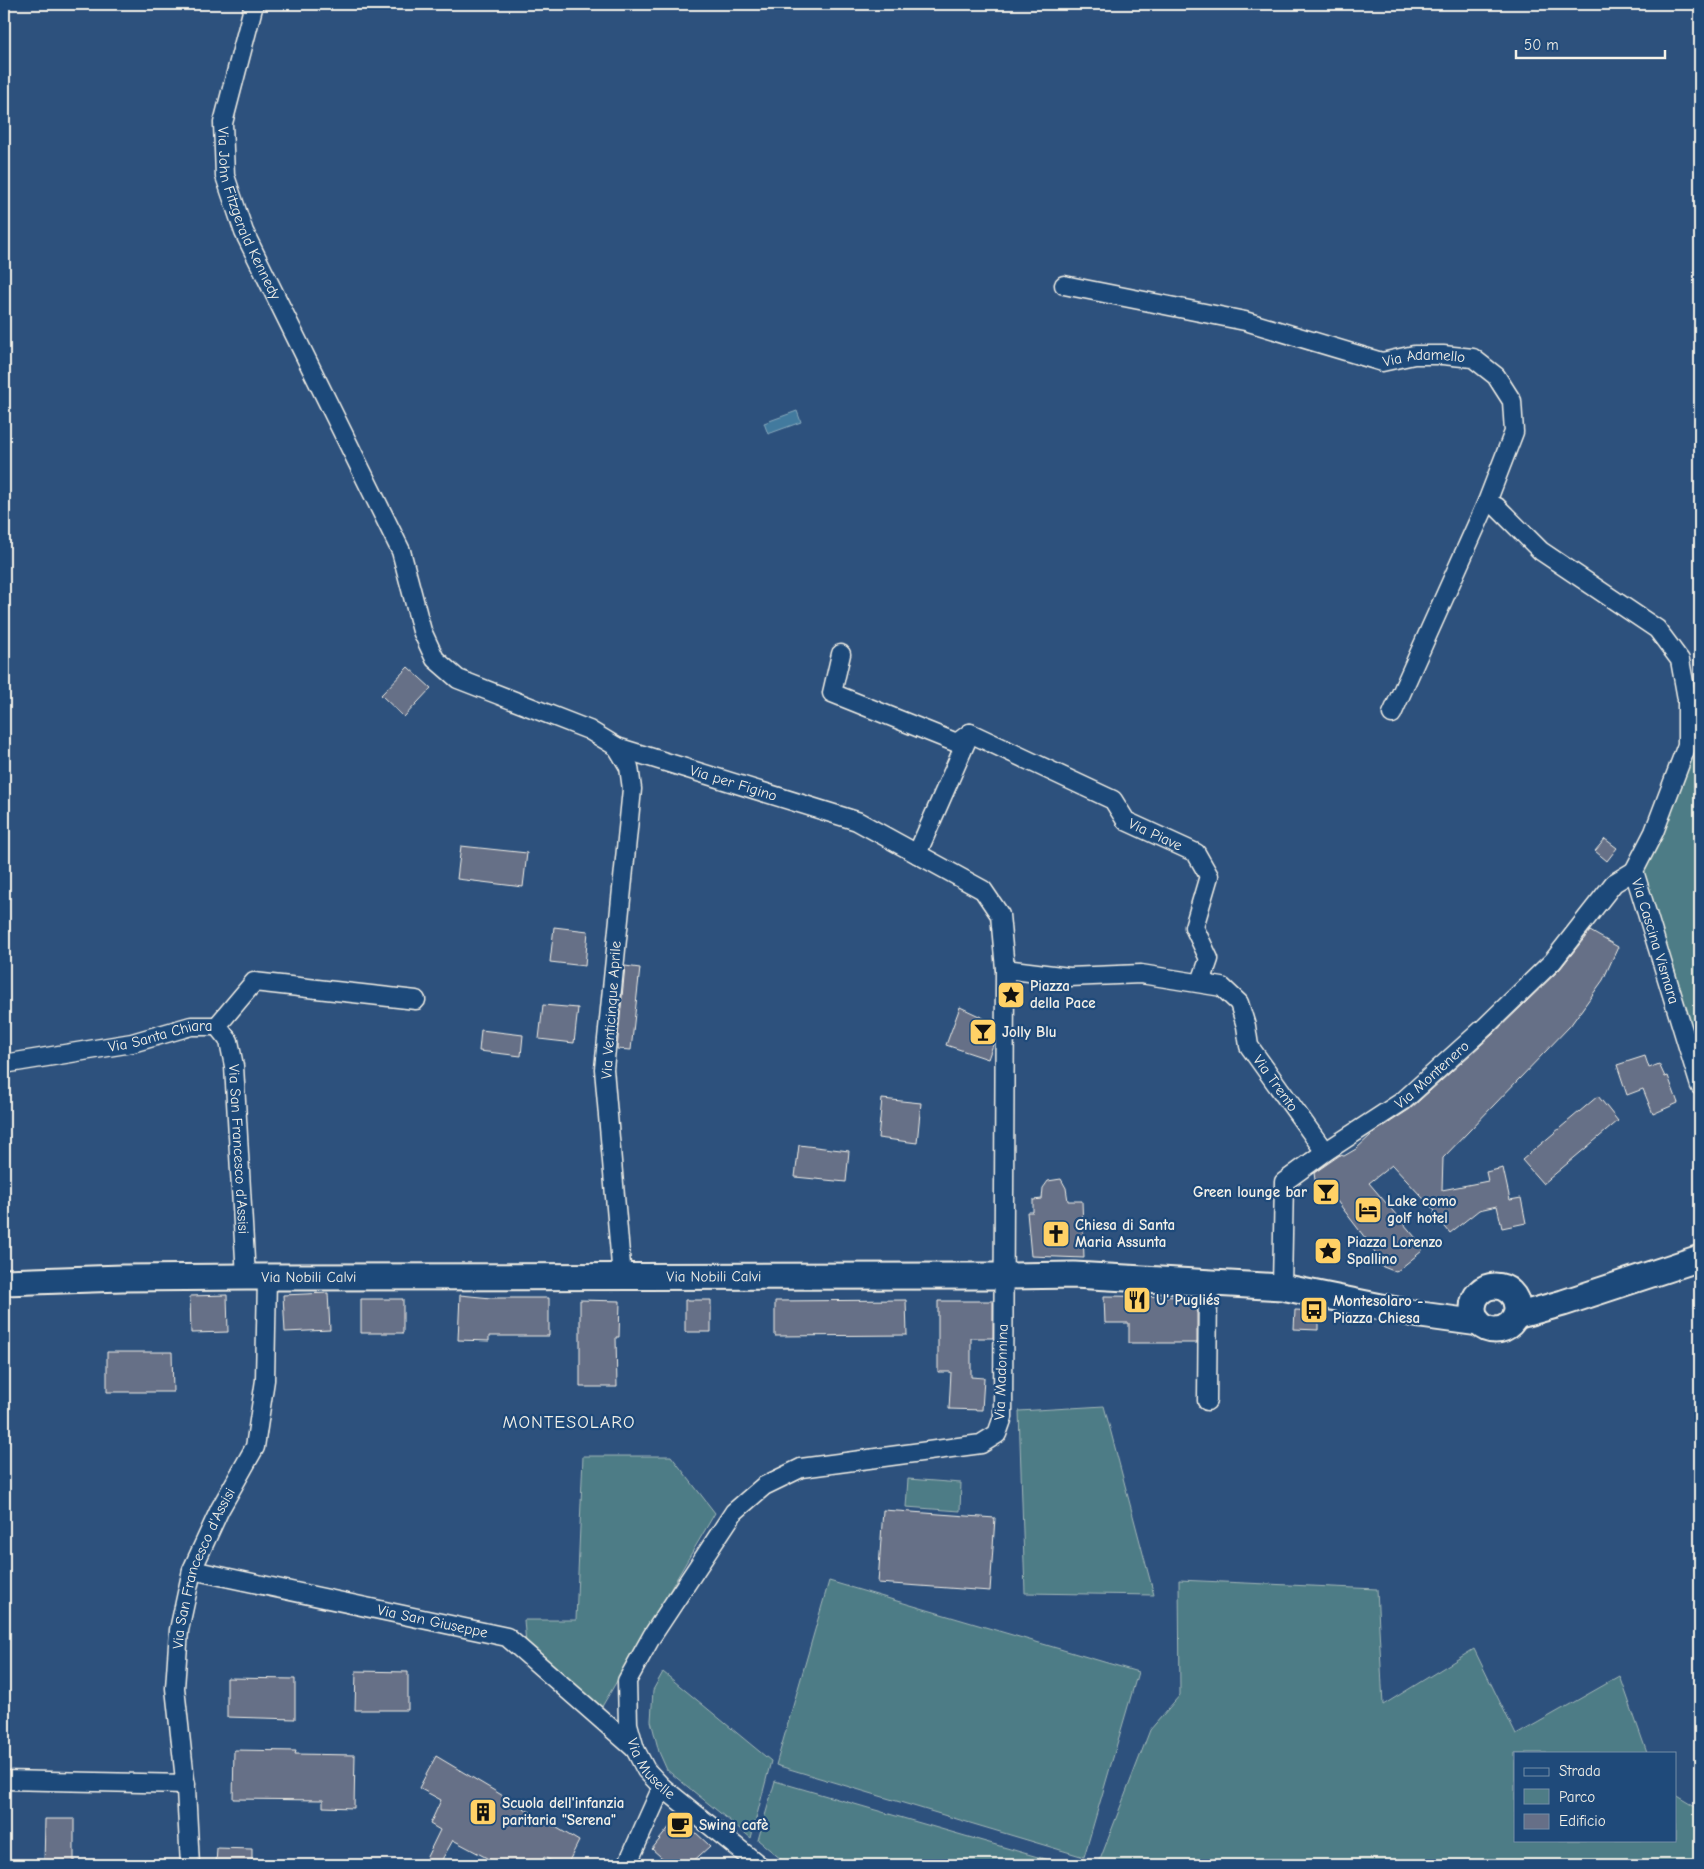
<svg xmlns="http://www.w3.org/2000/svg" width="1704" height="1869" font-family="'Comic Neue',sans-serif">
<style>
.green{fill:#4e7c86;stroke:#a1b6b7}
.water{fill:#427a9e;stroke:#89aabc}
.building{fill:#666f87;stroke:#f4f1e8}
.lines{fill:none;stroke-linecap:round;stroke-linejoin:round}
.street-casing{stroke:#f4f1e8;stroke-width:21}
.secondary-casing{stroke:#f4f1e8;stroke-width:29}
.street{stroke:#1f4a7a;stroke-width:18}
.secondary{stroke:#1f4a7a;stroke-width:25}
.labels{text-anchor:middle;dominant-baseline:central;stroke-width:4.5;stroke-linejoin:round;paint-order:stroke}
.street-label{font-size:15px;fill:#f4f1e8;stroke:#1f4a7a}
.poi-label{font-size:15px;font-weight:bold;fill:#f4f1e8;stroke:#1f4a7a;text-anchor:start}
.quarter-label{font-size:18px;letter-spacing:1px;fill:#f4f1e8;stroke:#1f4a7a}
</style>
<rect width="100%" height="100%" fill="#2d517d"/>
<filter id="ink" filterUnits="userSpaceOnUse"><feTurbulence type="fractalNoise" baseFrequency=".02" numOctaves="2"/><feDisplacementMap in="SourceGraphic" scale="10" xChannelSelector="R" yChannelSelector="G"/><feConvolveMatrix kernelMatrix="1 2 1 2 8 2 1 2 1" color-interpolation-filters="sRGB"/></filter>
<g filter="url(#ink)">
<path class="green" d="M1700,716V1081L1639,864Z
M1104,1406L1154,1595L1025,1593L1019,1411Z
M583,1456H671L715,1513L600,1710L526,1644L524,1620H576Z
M908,1479L961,1483L960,1511L906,1507Z
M1179,1580L1377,1589L1383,1705L1474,1649L1516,1735L1620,1676L1647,1753H1515V1840H1675V1795L1700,1810V1865H1098L1150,1730L1180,1695Z
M829,1581L1138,1672L1084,1857L776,1765Z
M663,1672L771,1761L751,1838L667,1770L659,1752L651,1721L653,1690Z
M775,1781L1062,1864L788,1865L758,1840Z"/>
<path class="water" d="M797,411L801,422L768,434L764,423Z"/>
<path class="building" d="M408,667L431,688L404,717L381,695Z
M1605,839L1617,848L1607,861L1595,851Z
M461,846L527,853L523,887L457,879Z
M554,927L588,931L585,966L550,962Z
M1590,931L1618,947L1603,980L1570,1026L1443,1158L1442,1190L1488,1181L1486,1172L1503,1168L1510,1200L1521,1198L1526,1223L1502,1228L1497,1206L1479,1210L1450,1233L1434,1213L1435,1211L1392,1165L1369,1183L1421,1244L1422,1251L1396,1272L1381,1266L1372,1247L1337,1201L1316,1187L1314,1173L1340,1155L1344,1156L1356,1149L1372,1134L1410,1109L1492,1035L1560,969Z
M625,966L640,968L631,1050L617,1049Z
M543,1005L578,1008L574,1043L539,1039Z
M960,1007L994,1023V1042L988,1059L946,1045Z
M481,1030L523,1035L521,1056L479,1051Z
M1645,1056L1649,1068L1659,1064L1665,1077L1668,1076L1678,1103L1653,1114L1643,1089L1627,1095L1617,1065Z
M1598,1096L1618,1121L1543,1184L1522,1160Z
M882,1099L921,1103L917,1143L878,1138Z
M799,1145L849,1151L846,1182L795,1177Z
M1061,1179L1066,1188L1068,1201H1082L1084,1258L1031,1256L1027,1212H1033V1200L1042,1199L1043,1188L1048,1181Z
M328,1293L330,1330L285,1332L283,1295Z
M227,1295L228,1332L191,1333L190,1296Z
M460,1295L491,1298H549V1336H489V1341L458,1340Z
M1104,1296L1197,1297V1343H1129V1323H1105Z
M361,1299H403V1333H361Z
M580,1300L620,1301L619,1337H616L617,1387H580Z
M685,1300H711V1332H685Z
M906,1300L907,1335L775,1336V1301Z
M938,1301H993V1338H971V1377L984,1378L982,1410L949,1409L951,1372H938Z
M1295,1310L1318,1311V1330L1294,1329Z
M107,1352H172L173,1392H107Z
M883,1510L995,1518L990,1591L878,1583Z
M356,1671L408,1672V1710H355Z
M227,1678L295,1679V1719L227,1717Z
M234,1750L296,1751L295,1754L355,1755L354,1808L323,1807V1800L233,1799Z
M436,1756L579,1841L567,1865H559L544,1857L541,1865H500L453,1840L439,1865H423L440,1830L430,1824L441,1800L419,1788Z
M678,1816L710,1846L689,1865H670L652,1849Z
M45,1819H74V1865H44Z
M217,1848L252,1849V1865H216Z"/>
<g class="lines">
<defs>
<g id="street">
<path id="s1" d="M254,4L223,123L225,176L244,232L401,551L422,631L435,659L458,679L589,730L617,747L857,821L983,890L1000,915L1005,969L1003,1417L997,1434L981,1444L801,1468L764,1486L734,1512L652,1636L627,1681L628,1724L635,1749L646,1770L662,1787L759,1865"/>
<path id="s2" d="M1064,285L1245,321L1382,362L1414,355H1443L1473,358L1496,376L1512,401L1514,432L1487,502L1497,507L1541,551L1657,629L1680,660L1687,699V745L1654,832L1634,871L1700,1086"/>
<path id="s3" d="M841,654L832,693L957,743L970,733L1113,800L1126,821L1196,853L1209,876L1194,927L1209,959L1201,982"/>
<path d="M1392,714L1487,502"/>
<path d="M617,747L629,767L632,789L604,1069L622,1277"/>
<path d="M917,854L970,733"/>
<path id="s4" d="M1005,969L1069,977L1141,974L1222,987L1239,1003L1246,1026L1249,1046L1325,1152"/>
<path id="s5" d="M217,1026L229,1041L234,1066L246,1277"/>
<path d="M217,1026L254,982L416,1000"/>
<path id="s6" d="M4,1064L132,1043L191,1026H217"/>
<path id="s7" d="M1282,1287L1284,1182L1325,1152L1403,1101L1485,1027L1553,961L1614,883L1634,871"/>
<path d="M1207,1401L1208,1282"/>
<path id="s8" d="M192,1570L507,1637L635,1749"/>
<path d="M4,1780L186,1784"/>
<path id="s9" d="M190,1865L186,1789L175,1688L179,1630L192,1570L220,1509L255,1447L265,1380L267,1278"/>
<path d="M627,1865L662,1787"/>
</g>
<g id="secondary">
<path id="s10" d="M4,1282L122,1278L246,1277L1003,1276L1074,1275L1282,1287L1421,1315L1479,1323"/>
<circle cx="1495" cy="1308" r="22"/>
<path d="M1516,1316L1563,1303L1700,1258"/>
</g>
</defs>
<use href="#street" class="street-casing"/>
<use href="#secondary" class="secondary-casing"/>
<use href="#street" class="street"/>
<use href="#secondary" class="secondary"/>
</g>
</g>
<defs>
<symbol id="sight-square" viewBox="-11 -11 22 22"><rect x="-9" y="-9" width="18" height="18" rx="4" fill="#ffd166" stroke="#1f4a7a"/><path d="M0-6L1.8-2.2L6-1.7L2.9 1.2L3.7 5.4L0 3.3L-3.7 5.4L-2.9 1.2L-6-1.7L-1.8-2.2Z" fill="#111"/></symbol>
<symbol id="bar-square" viewBox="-11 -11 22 22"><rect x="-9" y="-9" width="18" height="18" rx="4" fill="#ffd166" stroke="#1f4a7a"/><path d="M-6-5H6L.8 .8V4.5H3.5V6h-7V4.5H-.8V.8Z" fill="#111"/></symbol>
<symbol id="hotel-square" viewBox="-11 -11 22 22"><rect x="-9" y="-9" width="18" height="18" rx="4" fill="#ffd166" stroke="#1f4a7a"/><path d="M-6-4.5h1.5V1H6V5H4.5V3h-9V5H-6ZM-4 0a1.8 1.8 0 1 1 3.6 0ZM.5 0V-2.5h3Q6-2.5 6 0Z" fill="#111"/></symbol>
<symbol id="church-square" viewBox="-11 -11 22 22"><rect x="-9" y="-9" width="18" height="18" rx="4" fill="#ffd166" stroke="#1f4a7a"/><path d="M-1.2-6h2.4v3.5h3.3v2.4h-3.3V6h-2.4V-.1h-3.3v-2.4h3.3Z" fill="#111"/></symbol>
<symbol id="restaurant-square" viewBox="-11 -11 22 22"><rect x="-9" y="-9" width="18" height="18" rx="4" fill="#ffd166" stroke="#1f4a7a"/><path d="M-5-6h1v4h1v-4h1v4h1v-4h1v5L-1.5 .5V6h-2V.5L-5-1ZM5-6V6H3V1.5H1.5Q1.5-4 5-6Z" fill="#111"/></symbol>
<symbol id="bus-square" viewBox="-11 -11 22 22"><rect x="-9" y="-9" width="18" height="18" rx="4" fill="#ffd166" stroke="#1f4a7a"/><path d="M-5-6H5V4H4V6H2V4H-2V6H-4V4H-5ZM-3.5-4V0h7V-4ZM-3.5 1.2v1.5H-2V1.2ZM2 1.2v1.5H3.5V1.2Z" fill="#111"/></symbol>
<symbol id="building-square" viewBox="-11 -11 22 22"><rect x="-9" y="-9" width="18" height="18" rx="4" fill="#ffd166" stroke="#1f4a7a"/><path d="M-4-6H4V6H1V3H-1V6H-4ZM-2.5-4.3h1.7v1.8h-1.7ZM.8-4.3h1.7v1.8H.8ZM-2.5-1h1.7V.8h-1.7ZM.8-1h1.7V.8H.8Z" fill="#111"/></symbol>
<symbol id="cafe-square" viewBox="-11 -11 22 22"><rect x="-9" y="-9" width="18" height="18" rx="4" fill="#ffd166" stroke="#1f4a7a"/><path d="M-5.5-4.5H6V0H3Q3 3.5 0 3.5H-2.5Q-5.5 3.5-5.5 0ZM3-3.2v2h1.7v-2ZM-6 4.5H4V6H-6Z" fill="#111"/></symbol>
</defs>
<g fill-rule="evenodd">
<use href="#sight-square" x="995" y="979" width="32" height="32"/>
<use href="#bar-square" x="967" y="1016" width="32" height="32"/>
<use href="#bar-square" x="1310" y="1176" width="32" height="32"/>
<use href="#hotel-square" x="1352" y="1194" width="32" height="32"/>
<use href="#church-square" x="1040" y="1218" width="32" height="32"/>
<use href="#sight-square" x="1312" y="1235" width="32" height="32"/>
<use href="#restaurant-square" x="1121" y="1284" width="32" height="32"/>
<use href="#bus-square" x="1298" y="1294" width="32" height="32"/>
<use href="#building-square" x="467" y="1796" width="32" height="32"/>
<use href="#cafe-square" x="664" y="1809" width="32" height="32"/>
</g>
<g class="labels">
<g class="street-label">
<text stroke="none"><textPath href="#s1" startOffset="218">Via John Fitzgerald Kennedy</textPath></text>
<text stroke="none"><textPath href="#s2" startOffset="370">Via Adamello</textPath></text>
<text stroke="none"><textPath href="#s1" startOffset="1030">Via per Figino</textPath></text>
<text stroke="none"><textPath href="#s3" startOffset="406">Via Piave</textPath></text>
<text stroke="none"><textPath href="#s2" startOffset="1132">Via Cascina Vismara</textPath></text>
<text transform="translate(611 1010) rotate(-86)">Via Venticinque Aprile</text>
<text stroke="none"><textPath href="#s6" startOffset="159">Via Santa Chiara</textPath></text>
<text stroke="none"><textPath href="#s7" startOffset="288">Via Montenero</textPath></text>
<text stroke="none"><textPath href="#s4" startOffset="332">Via Trento</textPath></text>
<text stroke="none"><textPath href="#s5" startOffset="128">Via San Francesco d'Assisi</textPath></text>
<text stroke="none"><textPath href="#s10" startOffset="710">Via Nobili Calvi</textPath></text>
<text stroke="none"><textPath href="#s10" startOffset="305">Via Nobili Calvi</textPath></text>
<text transform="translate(1001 1372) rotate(-88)">Via Madonnina</text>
<text stroke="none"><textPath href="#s9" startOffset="302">Via San Francesco d'Assisi</textPath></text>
<text stroke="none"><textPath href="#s8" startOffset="246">Via San Giuseppe</textPath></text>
<text stroke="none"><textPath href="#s1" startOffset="2429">Via Muselle</textPath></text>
</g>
<g class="poi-label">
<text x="1030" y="986">Piazza<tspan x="1030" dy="17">della Pace</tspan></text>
<text x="1002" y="1032">Jolly Blu</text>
<text x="1307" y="1192" text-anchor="end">Green lounge bar</text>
<text x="1387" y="1201">Lake como<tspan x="1387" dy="17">golf hotel</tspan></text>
<text x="1075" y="1225">Chiesa di Santa<tspan x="1075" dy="17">Maria Assunta</tspan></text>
<text x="1347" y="1242">Piazza Lorenzo<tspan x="1347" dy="17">Spallino</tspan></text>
<text x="1156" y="1300">U' Pugliés</text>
<text x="1333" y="1301">Montesolaro -<tspan x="1333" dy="17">Piazza Chiesa</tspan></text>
<text x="502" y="1803">Scuola dell'infanzia<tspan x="502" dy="17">paritaria "Serena"</tspan></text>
<text x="699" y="1825">Swing cafè</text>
</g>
<g class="quarter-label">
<text x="569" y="1422">MONTESOLARO</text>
</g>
</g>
<rect width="1704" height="1869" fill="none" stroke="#1f4a7a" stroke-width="20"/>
<rect x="10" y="10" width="1684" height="1849" fill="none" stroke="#f4f1e8" stroke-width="2" filter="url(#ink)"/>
<rect x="1514" y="1752" width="162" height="90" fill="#1f4a7a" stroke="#748da6"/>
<rect x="1524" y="1768" width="25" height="8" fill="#1f4a7a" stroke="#748da6"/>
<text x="1559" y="1776" font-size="15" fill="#f4f1e8">Strada</text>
<rect x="1524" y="1789" width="25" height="15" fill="#4e7c86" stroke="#748da6"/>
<text x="1559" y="1802" font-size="15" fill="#f4f1e8">Parco</text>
<rect x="1524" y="1814" width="25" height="15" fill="#666f87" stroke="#748da6"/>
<text x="1559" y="1826" font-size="15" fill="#f4f1e8">Edificio</text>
<path d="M1516 50v8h149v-8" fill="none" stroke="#f4f1e8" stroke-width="2.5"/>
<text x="1524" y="50" font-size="15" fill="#f4f1e8" stroke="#1f4a7a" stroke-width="4" paint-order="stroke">50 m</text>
</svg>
